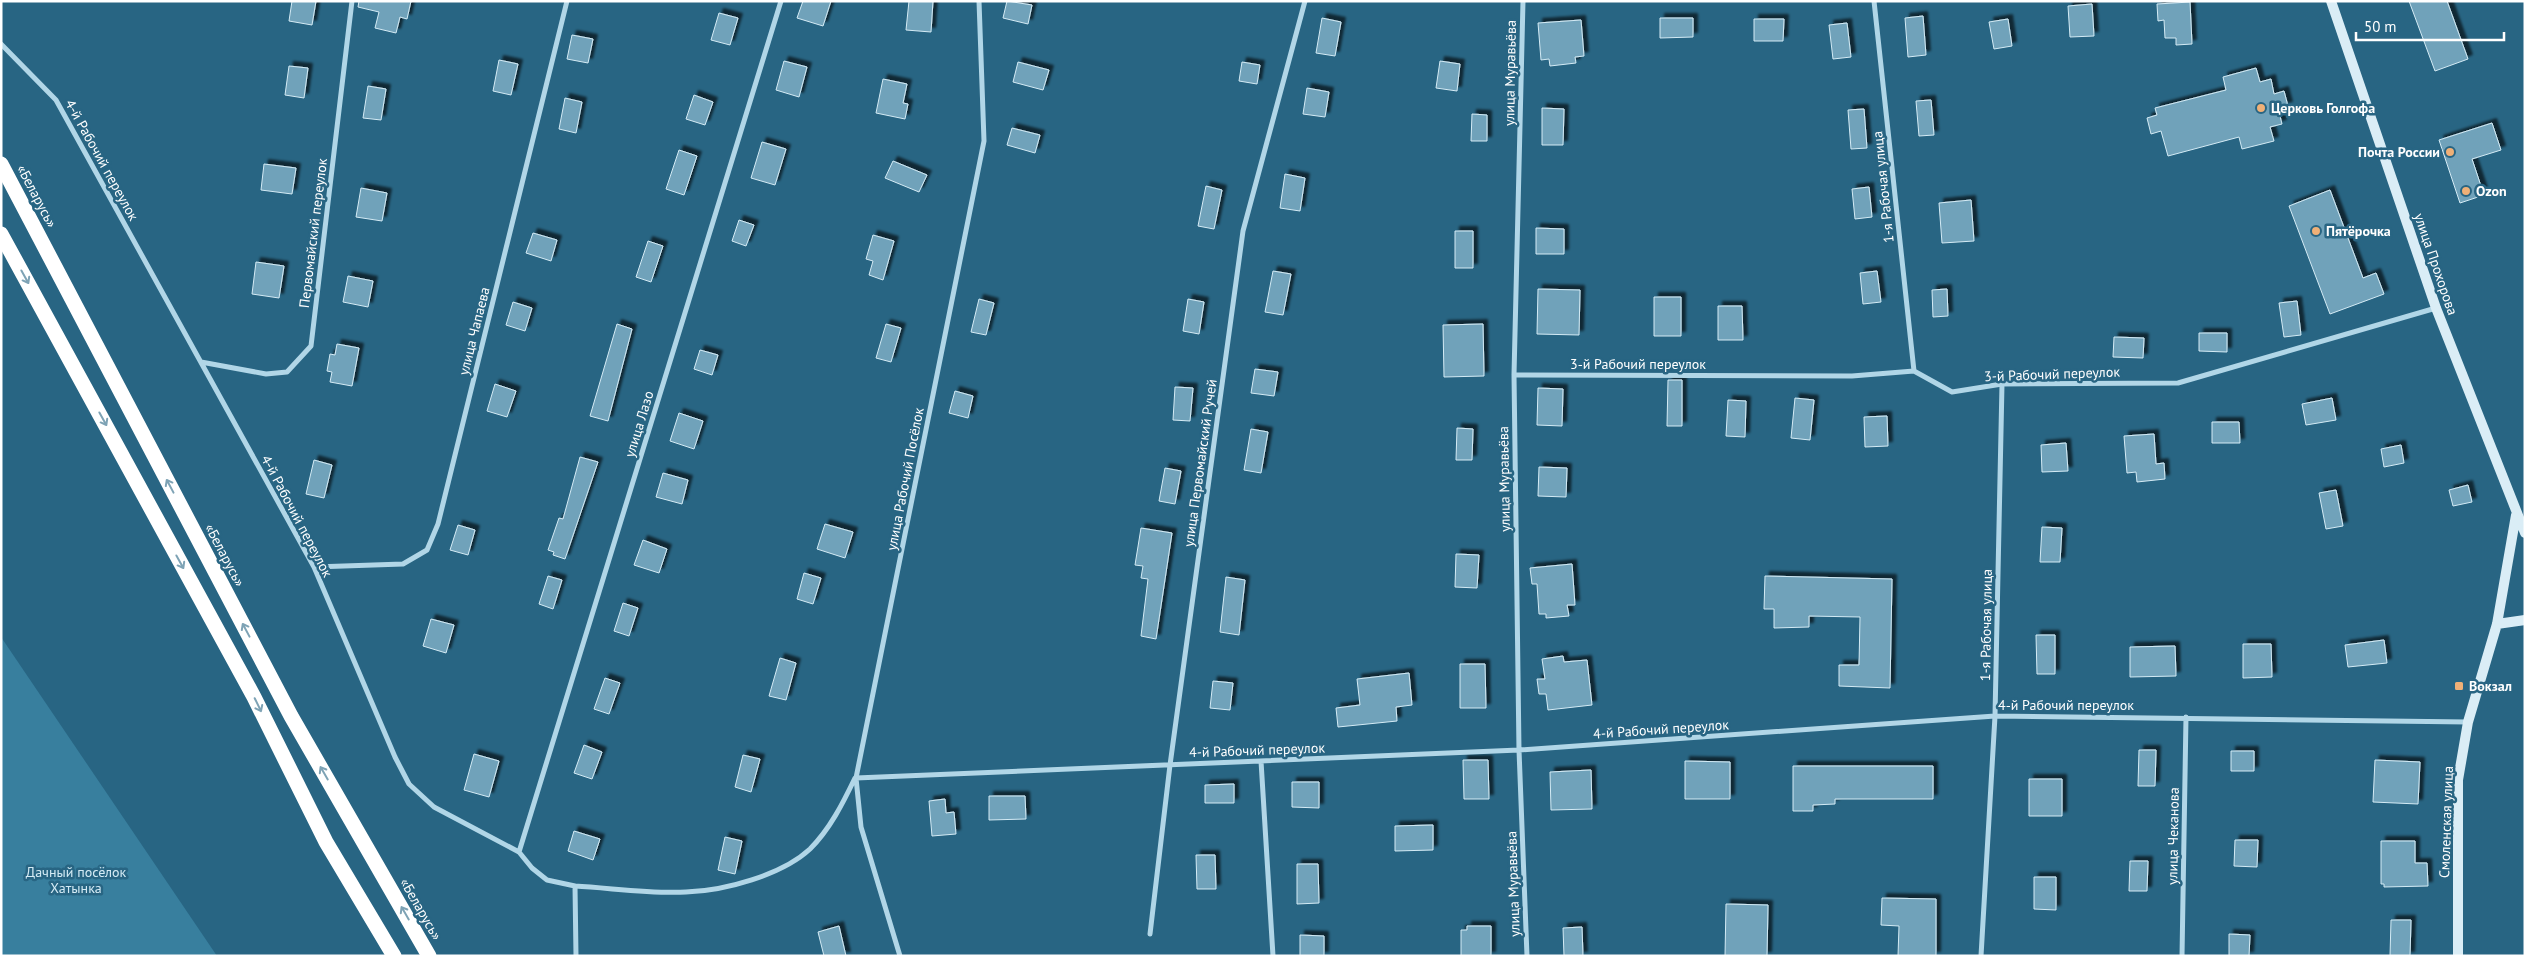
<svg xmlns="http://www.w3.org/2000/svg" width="2526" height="957" font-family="'PT Sans',sans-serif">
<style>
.green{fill:#387f9e}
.building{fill:#70a2ba;stroke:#d4ebf5;filter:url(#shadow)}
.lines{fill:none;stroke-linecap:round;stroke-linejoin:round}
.street{stroke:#b1d6e7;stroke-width:5}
.secondary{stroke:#daedf6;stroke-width:10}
.highway{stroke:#fff;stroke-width:15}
.oneway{stroke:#7ea3b5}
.poi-dot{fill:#efb077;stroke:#286583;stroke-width:2}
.labels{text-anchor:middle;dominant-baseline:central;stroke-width:5;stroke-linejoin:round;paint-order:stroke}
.street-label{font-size:14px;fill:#fff;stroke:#286583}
.poi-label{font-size:14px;font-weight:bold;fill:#fff;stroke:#286583;text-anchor:start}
.park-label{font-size:14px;fill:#d4ebf5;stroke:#286583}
</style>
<defs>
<filter id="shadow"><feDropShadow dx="4.5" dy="-4.5" stdDeviation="1" flood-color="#0009"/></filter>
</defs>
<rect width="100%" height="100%" fill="#286583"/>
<path class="green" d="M1,637L217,956H1Z"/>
<path class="building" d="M292,1H316L312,25L289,21Z
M359,1H411L407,19L400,17L396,33L375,28L379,12L358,7Z
M803,1H831L823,26L797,18Z
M909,1H933L931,32L906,30Z
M1007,1L1032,5L1028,24L1003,18Z
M2409,1H2447L2468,59L2435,71Z
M2190,2L2192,44L2176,45V38H2165L2164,20L2158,21L2157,4Z
M2092,4L2094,36L2070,37L2068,6Z
M719,13L738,18L730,45L711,40Z
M1923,16L1926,55L1908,57L1905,18Z
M1322,18L1341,22L1335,56L1316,53Z
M1660,18H1693V37L1660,38Z
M1754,19H1784L1783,41H1754Z
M2008,19L2012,46L1994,49L1989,22Z
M1581,20L1584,56L1575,57L1576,63L1550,66L1549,59L1541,60L1538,23Z
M1847,23L1851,57L1833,59L1829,25Z
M572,35L593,39L588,63L567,59Z
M499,60L518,64L511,95L493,91Z
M784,61L807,67L799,97L776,90Z
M1440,61L1460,64L1457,91L1436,88Z
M1018,62L1049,70L1043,90L1013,82Z
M1242,62L1260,65L1257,84L1239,81Z
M289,66L308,68L304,98L285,95Z
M2256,68L2260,82L2271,79L2274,94L2284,91L2288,106L2278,108L2282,124L2270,127L2274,141L2242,149L2239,137L2168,156L2161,131L2151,134L2147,118L2157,115L2155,108L2226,90L2223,77Z
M883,79L907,84L903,103L908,104L905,119L876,113Z
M368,86L386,89L381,120L363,118Z
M1307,88L1329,92L1325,117L1303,114Z
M694,95L713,102L705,125L686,119Z
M565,98L582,102L576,133L559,129Z
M1931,100L1934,135L1919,136L1916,101Z
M1542,108L1564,109L1563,145H1542Z
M1864,109L1867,148L1851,149L1848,110Z
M1472,114L1487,115V141H1471Z
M2492,123L2501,150L2472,159L2484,195L2460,203L2439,140Z
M1012,128L1040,135L1035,153L1007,145Z
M762,142L786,149L775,185L751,178Z
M679,150L697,156L684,195L666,189Z
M893,161L927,175L919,192L885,178Z
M264,164L296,168L292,194L261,190Z
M1285,174L1305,178L1300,211L1280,208Z
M1206,186L1222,190L1214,229L1198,226Z
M1869,187L1872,217L1855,219L1852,189Z
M361,188L387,193L382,221L356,217Z
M2330,190L2363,278L2376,273L2384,294L2330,314L2289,206Z
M1971,200L1974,241L1942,243L1939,203Z
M739,220L754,225L746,246L732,241Z
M1536,228L1564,229V254H1536Z
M1455,231H1473V268H1455Z
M533,233L557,240L551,261L526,253Z
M873,235L894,241L883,280L869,275L873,261L866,259Z
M648,241L663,246L651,282L636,277Z
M256,262L284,266L279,298L252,294Z
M1273,271L1291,274L1283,315L1265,312Z
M1877,271L1881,302L1863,304L1860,273Z
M348,276L373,281L368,307L343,302Z
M1538,289L1580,290L1579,335L1537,334Z
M1947,289L1948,316L1933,317L1932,290Z
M1654,297H1681V336H1654Z
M979,299L994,303L986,335L971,332Z
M1188,299L1204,302L1199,334L1183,331Z
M2297,301L2301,335L2284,337L2279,303Z
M513,302L532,308L525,331L506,325Z
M1718,306H1742L1743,340H1718Z
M617,324L632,329L608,421L590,416Z
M886,324L901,328L891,362L876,358Z
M1483,324L1484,376L1444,377L1443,325Z
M2199,333H2227V352L2199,351Z
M2114,337L2144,338L2143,358L2113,357Z
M337,344L359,348L352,386L330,382L332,372L327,371L330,354L335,355Z
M700,350L718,355L712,375L694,369Z
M1255,369L1278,372L1274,396L1251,393Z
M1668,380H1682V426H1667Z
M495,384L516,391L507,417L487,411Z
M1175,387L1193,388L1190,421L1173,420Z
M1538,388L1563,389L1562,426L1537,425Z
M955,391L973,396L968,418L949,413Z
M1795,398L1814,400L1810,440L1791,438Z
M2332,398L2336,420L2306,425L2302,404Z
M1728,400L1746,401L1745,437L1726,436Z
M679,413L703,421L694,449L670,441Z
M1887,416L1888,446L1865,447L1864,417Z
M2212,422H2239L2240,443H2212Z
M1457,428L1473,429L1472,460H1456Z
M1251,429L1268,432L1261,473L1244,470Z
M2154,434L2156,464L2164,463L2165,479L2137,482L2136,472L2127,473L2124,436Z
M2066,443L2068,471L2042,472L2041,445Z
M2401,445L2404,463L2384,467L2381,449Z
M580,457L598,462L565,559L553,555L554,552L548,550L559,518L563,519Z
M314,460L332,465L324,498L306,494Z
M1539,467L1567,468L1566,497L1538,496Z
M1165,468L1181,471L1175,504L1159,501Z
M663,473L688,480L682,504L656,497Z
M2468,485L2472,502L2453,506L2449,490Z
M2336,490L2343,526L2326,529L2319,493Z
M825,524L853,532L845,558L817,549Z
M458,525L475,530L468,555L450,550Z
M2042,527L2062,528L2060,562H2040Z
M1141,528L1172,533L1156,639L1141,636L1148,579L1141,578L1143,566L1135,565Z
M643,540L667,549L659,573L634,565Z
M1456,554L1479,555L1477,588L1455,587Z
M1572,564L1575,605H1567L1569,616L1546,618V614H1539L1537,584H1532L1530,568Z
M804,573L821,578L813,604L797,599Z
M548,576L562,580L553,609L539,604Z
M1765,576L1892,579L1890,688L1839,686V665H1859L1860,617L1809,616V627L1774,628V609H1764Z
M1226,577L1245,580L1239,635L1220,632Z
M623,603L638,608L629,636L614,631Z
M431,619L454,625L446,653L423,646Z
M2036,635H2055V674H2037Z
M2384,640L2387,663L2348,667L2345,645Z
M2243,644H2271L2272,677L2243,678Z
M2175,646L2176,676L2130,677V647Z
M1563,656L1564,662L1587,660L1592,705L1548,710L1546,694H1539L1537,679H1545L1542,659Z
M780,658L796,663L786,700L769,696Z
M1460,664H1485L1486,708H1460Z
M1409,673L1412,705L1396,707L1397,721L1338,727L1336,708L1360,705L1357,679Z
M605,678L620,683L609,714L594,709Z
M1213,681L1233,683L1230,710L1210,708Z
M584,745L602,752L592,779L574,773Z
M2139,750H2156L2155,786H2138Z
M2231,751H2254V771H2231Z
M474,754L499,761L489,797L464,790Z
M743,755L760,759L751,792L735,787Z
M1463,760H1488L1489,799H1464Z
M2375,760L2420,762L2418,804L2373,802Z
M1685,761L1730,762V799H1685Z
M1793,766H1933V799H1835V804L1813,805V811H1793Z
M1591,770L1592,809L1551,810L1550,772Z
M2029,779H2062V816H2029Z
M1292,782H1319V808L1292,807Z
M1234,784V803H1205V785Z
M989,796H1025L1026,819L989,820Z
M945,799L946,813L954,812L956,834L932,836L929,801Z
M1433,825V850L1395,851V826Z
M574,831L600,839L593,860L568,851Z
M725,837L742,841L735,874L718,870Z
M2235,840H2258L2257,867L2234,866Z
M2381,841H2415V863H2427L2428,886L2384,887V884H2381Z
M1196,855H1215L1216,889H1197Z
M2130,861H2148L2147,891H2129Z
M1297,864H1318L1319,903L1297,904Z
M2034,877H2056V910L2034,909Z
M1882,898L1936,899V956H1898L1899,926L1881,925Z
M1726,904L1768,905L1767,956H1725Z
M2391,920H2411L2410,956H2390Z
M839,926L846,956H824L818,932Z
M1467,926H1491V956H1461V930H1467Z
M1582,927L1583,956H1564L1563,928Z
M2229,934L2250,935L2249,956H2229Z
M1300,935L1324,936V956H1300Z"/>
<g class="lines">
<path class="street" d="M1523,1L1514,375L1519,750L1527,956
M1874,1L1914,371
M1,44L56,100L314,567L395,757L409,784L434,807L519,852L532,868L547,880L575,886L576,956
M201,362L266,374L287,372L311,346L352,1
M1514,375L1852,376L1914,371L1952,392L2002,384L2178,383L2436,308
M314,567L403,564L427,550L438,524L567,1
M1261,761L1273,956
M856,778L1519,750L1995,716L2468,722
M519,852L781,1
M575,886C612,888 650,894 686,892C724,891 782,875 810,849C830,829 843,803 855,778
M1150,934L1170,765L1243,231L1305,1
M900,956L861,827L856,778L984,141L979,1
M1981,956L1995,716L2002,384
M2182,956L2186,717"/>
<path class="secondary" d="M2331,1L2436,308L2525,533
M2497,624L2525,620
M2458,956V780L2468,722L2497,624L2516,515"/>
<path class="highway" d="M1,164L291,716L429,956
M1,234L254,697L326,842L394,956"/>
</g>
<defs><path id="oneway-shaft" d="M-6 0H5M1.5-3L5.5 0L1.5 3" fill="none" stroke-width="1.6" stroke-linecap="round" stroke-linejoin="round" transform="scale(1.25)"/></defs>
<g class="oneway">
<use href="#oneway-shaft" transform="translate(25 277) rotate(61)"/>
<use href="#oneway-shaft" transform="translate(103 419) rotate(61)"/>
<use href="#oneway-shaft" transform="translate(170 486) rotate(-118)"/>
<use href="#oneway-shaft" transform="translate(180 562) rotate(61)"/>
<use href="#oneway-shaft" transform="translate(246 630) rotate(-118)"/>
<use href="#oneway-shaft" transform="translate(258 705) rotate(64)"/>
<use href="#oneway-shaft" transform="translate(324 773) rotate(-120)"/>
<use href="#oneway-shaft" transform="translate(405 913) rotate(-120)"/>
</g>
<g class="poi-dot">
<circle cx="2261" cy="108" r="5"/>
<circle cx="2450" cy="152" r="5"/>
<circle cx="2466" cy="191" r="5"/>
<circle cx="2316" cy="231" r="5"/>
<rect x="2454" y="681" width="10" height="10" rx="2.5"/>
</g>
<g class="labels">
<g class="street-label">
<text transform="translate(1510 73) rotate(-89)">улица Муравьёва</text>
<text transform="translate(102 160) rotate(61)">4-й Рабочий переулок</text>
<text transform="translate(1883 187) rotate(-96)">1-я Рабочая улица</text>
<text transform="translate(37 196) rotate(62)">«Беларусь»</text>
<text transform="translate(313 233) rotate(-83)">Первомайский переулок</text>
<text transform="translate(2436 264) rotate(71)">улица Прохорова</text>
<text transform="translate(474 331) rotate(-76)">улица Чапаева</text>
<text x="1638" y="364">3-й Рабочий переулок</text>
<text transform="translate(2052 374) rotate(-2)">3-й Рабочий переулок</text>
<text transform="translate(639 424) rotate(-73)">улица Лазо</text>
<text transform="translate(1200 463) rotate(-82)">улица Первомайский Ручей</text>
<text transform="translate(905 479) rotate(-79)">улица Рабочий Посёлок</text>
<text transform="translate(1504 479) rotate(-91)">улица Муравьёва</text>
<text transform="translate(297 516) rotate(62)">4-й Рабочий переулок</text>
<text transform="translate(225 555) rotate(62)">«Беларусь»</text>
<text transform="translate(1986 625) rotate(-89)">1-я Рабочая улица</text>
<text x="2066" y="705">4-й Рабочий переулок</text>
<text transform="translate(1661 729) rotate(-4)">4-й Рабочий переулок</text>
<text transform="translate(1257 750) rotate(-2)">4-й Рабочий переулок</text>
<text transform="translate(2446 822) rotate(-88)">Смоленская улица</text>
<text transform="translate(2173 836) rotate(-89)">улица Чеканова</text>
<text transform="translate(1513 884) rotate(-92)">улица Муравьёва</text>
<text transform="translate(421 909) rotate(60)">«Беларусь»</text>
</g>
<g class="poi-label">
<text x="2271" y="108">Церковь Голгофа</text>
<text x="2440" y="152" text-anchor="end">Почта России</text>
<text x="2476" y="191">Ozon</text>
<text x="2326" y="231">Пятёрочка</text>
<text x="2469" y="686">Вокзал</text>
</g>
<g class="park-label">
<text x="76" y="872">Дачный посёлок<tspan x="76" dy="16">Хатынка</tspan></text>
</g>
</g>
<rect width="2526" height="957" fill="none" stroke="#ffffff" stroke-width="5"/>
<path d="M2356 32v8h148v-8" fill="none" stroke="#ffffff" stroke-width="2.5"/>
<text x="2364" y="32" font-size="15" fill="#ffffff" stroke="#286583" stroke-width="4" paint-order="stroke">50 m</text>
</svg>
